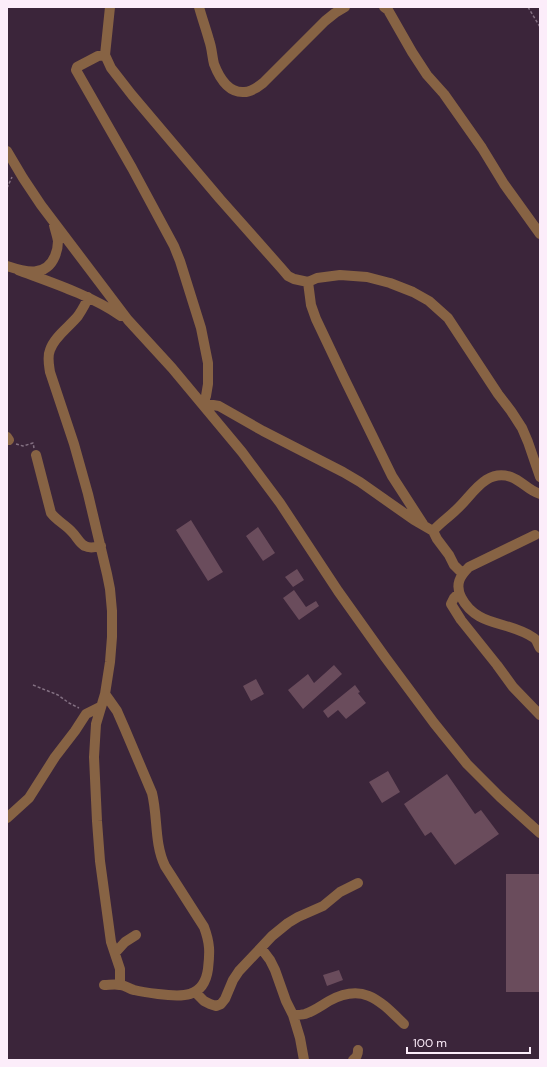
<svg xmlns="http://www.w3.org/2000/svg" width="547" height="1067" font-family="'DM Sans',sans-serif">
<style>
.building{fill:#6a4c5c}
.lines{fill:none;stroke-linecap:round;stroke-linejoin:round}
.path{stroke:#837082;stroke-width:1.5;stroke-dasharray:3 2;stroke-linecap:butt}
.minor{stroke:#876344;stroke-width:10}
</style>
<rect width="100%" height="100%" fill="#3b253a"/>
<path class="building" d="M191,520L223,572L208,581L176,530Z
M258,527L275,553L263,561L246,536Z
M297,569L304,580L293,587L285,577Z
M294,590L306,607L316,601L319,606L299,620L283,598Z
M334,665L342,674L303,709L288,690L308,674L314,683Z
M256,679L264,694L251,701L243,686Z
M355,685L360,692L358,693L366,703L346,719L338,710L328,718L323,711Z
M388,771L400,792L382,803L369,782Z
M447,774L475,814L481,810L499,834L455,865L431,832L425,836L404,804Z
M506,874H540V992H506Z
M339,970L343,980L327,986L323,975Z"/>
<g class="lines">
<path class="path" d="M528,7L540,27
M7,188L12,177
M16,444L23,446L33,443L34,448
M33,685L58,695L69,703L79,708"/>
<path class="minor" d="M110,7L105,55L111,68L132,95L220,199L282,269L288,276L294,279L308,282L317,278L340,275L367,277L390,283L413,292L429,301L448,318L498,394L511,411L522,428L528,442L540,477
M199,7C202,18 206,29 209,40C212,48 212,56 214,64C219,77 228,93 244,92C251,92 258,87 263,83L325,21L335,13L345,7
M384,7L388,10L412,52L427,75L444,94L482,148L504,184L540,234
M105,55L98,56L77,67L76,70L132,168L174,246L180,261L201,328L208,363V384L206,396L203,404
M7,151L23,178L41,205L128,320L172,368L242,452L280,503L338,591L385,657L434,723L467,764L500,797L540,833
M7,266C25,272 46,278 55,256C57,251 58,246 58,241C57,235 55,230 54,225
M18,270C53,283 90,295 121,316
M308,282L311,305L316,319L344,378L392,476L423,524
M88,297C86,304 82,310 78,316C69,327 54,337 50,350C47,357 49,365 50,372L74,444L88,494L107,574L110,589L112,611V637L110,662L105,694L96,724L94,757L97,821L100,861L111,942L120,969V985
M203,404L213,405L219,406L263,431L343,472L360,482L414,520L433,531L437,539L449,555L454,565L462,573
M7,437L9,440
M36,455L51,513C57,521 66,525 72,532C77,537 80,544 85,546C90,549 96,547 101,546
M433,531C440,523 449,517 456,510C472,496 485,468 511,477C522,481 529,491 540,494
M535,535L469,567C460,576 455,584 461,597C477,628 508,620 534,638C537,640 538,645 540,648
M459,593L454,598L451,604L461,620L497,665L513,687L540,715
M7,818L29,798L55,757L75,731L86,714L100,707
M261,948L270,960L275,970L286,1001L293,1015L300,1038L304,1060
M115,953L125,942L136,935
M104,985C109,985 115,984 120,985C125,985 129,989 134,990C142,992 150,993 158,994C181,997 204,999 208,969C210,952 210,943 204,927L165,866C154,843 158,817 152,793L124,727L117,711L105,694
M195,992L204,1001L210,1004L216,1006L221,1004L225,999L233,980L239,971L272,936L288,923L298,917L323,906L340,892L358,883
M293,1015C297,1015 301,1015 305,1014C314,1011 322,1005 329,1001C364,982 380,1001 404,1024
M353,1060C357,1057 358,1055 358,1050"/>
</g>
<rect width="547" height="1067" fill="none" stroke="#fcedfa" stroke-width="16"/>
<path d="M407 1047v6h123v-6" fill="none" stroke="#fcedfa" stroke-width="2"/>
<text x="413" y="1047" font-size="12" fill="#fcedfa" stroke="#3b253a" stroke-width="3" paint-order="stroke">100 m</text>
</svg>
